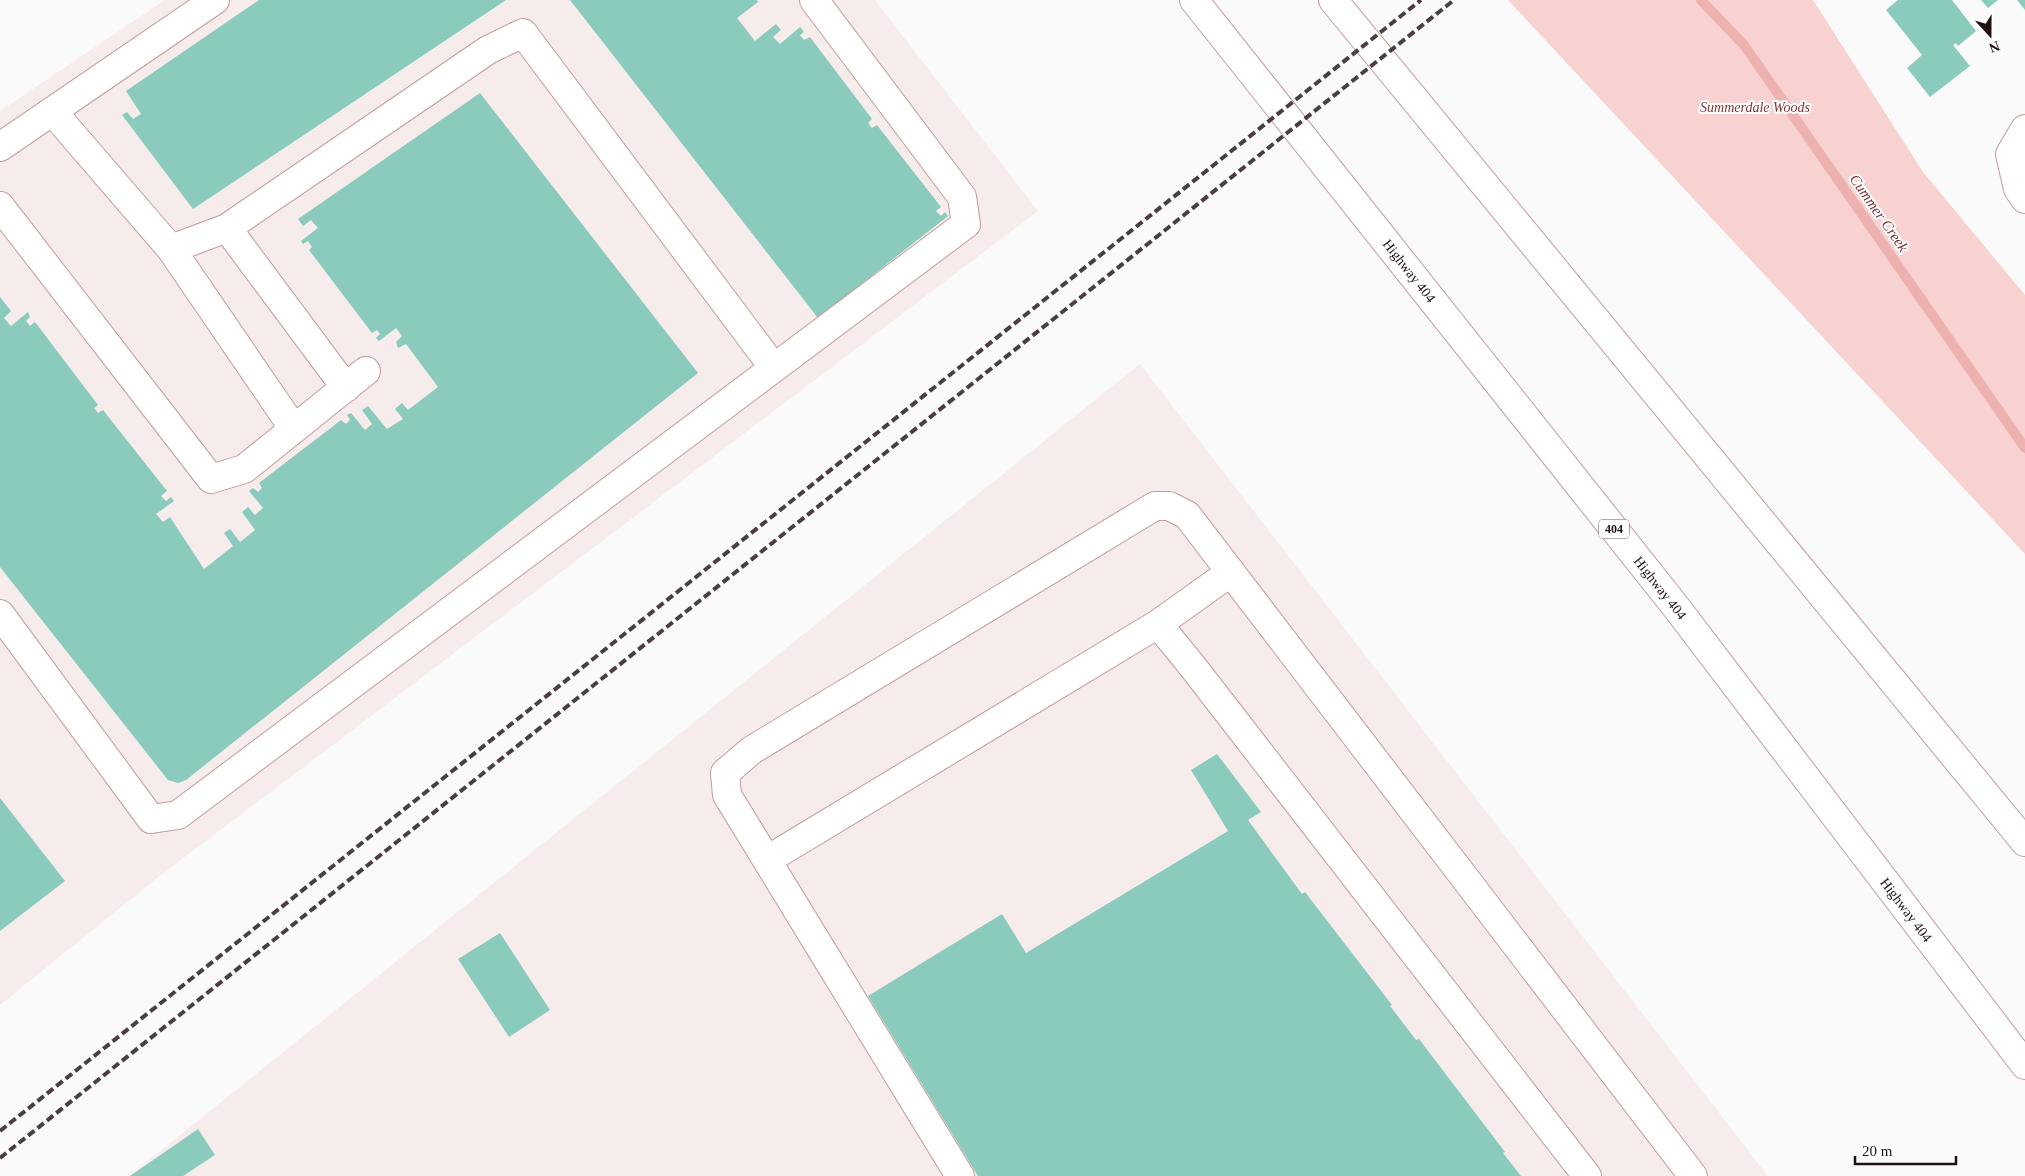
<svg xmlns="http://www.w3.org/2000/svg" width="2025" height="1176" font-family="'Times New Roman',serif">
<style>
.built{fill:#f6eceb}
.green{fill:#f7d2d0}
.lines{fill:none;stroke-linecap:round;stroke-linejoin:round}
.stream{stroke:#edb2af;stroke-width:10}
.building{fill:#8acbbe}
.minor-casing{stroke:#c19c9a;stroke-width:30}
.highway-casing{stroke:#c19c9a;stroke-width:30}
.minor{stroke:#fff;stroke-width:28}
.highway{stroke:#fff;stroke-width:28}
.rail{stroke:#493f3e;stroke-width:4;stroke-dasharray:8 4;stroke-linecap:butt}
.labels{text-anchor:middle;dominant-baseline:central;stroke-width:4;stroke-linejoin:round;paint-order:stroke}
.shield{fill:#fff;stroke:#625858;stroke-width:1}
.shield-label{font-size:12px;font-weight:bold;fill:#1e1110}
.park-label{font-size:14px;font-style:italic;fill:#7b3535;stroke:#fff}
.street-label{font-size:14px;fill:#1e1110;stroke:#fff}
.water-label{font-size:15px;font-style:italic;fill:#7b3434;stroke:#fff}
</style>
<rect width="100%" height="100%" fill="#fafafa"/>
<path class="built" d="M165,0H875L1038,211L157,878L0,1005V111Z
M1140,364L1768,1176H129Z"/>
<path class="green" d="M1508,0H1813L1923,172L2025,295V554Z"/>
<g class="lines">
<path class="stream" d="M1701,0L1744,45L2025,448"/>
</g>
<path class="building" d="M259,0H506L193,209L122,115L127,112L133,119L141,114L126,91Z
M570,0H757L758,2L737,18L755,41L776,24L781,30L773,37L780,44L800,27L804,32L800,35L804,40L810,37L872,119L868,123L872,128L877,125L941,207L936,211L941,216L945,212L948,216L818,318Z
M1898,0H1952L1976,31L1958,46L1956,43L1953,45L1970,66L1930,97L1907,68L1922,55L1886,10Z
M1981,0H1998L1988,8Z
M2017,0H2025V10Z
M480,93L698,373L186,780L178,783L168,780L0,567V297L11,311L4,318L11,326L28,312L30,317L26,321L30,326L35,322L98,405L94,408L98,413L103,410L167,491L161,496L166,501L171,497L174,501L156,514L163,522L170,517L204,569L233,546L224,533L230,529L240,542L255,530L242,512L248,507L255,515L263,508L249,491L253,488L258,492L262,488L259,483L341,420L346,424L350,420L347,415L351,413L365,430L372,424L362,410L368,406L387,429L403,419L395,409L402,403L408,410L438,387L406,344L398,348L396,342L402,336L396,328L379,341L376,338L380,334L377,330L372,333L309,250L312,247L308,241L303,244L301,241L318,228L311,220L303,226L298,219Z
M1217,754L1261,812L1248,820L1302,894L1305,892L1392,1005L1390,1006L1416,1040L1419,1039L1505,1152L1503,1153L1521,1176H978L868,996L1002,914L1026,953L1228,831L1191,770Z
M0,798L65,881L0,931Z
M500,933L550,1010L509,1037L458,959Z
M198,1129L215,1155L183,1176H130Z"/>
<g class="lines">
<defs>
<path id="minor" d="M52,111L171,249L227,228L488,50L523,33L774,368
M2025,129L2010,154L2018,189L2025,199
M0,147L215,0
M0,206L211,479L244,469L366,371
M227,228L346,388
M171,249L294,429
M1231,572L1158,624L1193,667L1587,1176
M0,614L151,819L178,815L966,224L962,197L814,0
M767,860L1158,624
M960,1176L727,795L725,773L752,750L1155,506H1169L1187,515L1693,1176"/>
<path id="highway" d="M1194,0L1676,607L2025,1065
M1333,0L2025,842"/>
</defs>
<use href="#minor" class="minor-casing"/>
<use href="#highway" class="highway-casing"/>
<use href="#minor" class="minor"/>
<use href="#highway" class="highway"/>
<path class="rail" d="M0,1131L1421,0
M0,1158L1454,0"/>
</g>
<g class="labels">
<rect class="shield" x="1599" y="519.5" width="30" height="19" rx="4"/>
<g class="shield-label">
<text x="1614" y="529">404</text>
</g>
<g class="park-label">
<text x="1755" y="107">Summerdale Woods</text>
</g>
<g class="street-label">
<text transform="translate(1409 271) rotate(52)">Highway 404</text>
<text transform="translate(1660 588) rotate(52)">Highway 404</text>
<text transform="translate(1906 910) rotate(53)">Highway 404</text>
</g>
<g class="water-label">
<text transform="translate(1879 213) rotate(55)">Cummer Creek</text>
</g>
</g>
<g transform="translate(1990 35) rotate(159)" stroke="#ffffff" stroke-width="4" paint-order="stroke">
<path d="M0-4L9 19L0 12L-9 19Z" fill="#1e1110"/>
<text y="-8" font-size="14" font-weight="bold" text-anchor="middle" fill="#1e1110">N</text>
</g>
<path d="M1855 1156v8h101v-8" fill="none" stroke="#1e1110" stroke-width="2.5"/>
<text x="1862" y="1156" font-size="15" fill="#1e1110" stroke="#ffffff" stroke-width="4" paint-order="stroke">20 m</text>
</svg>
